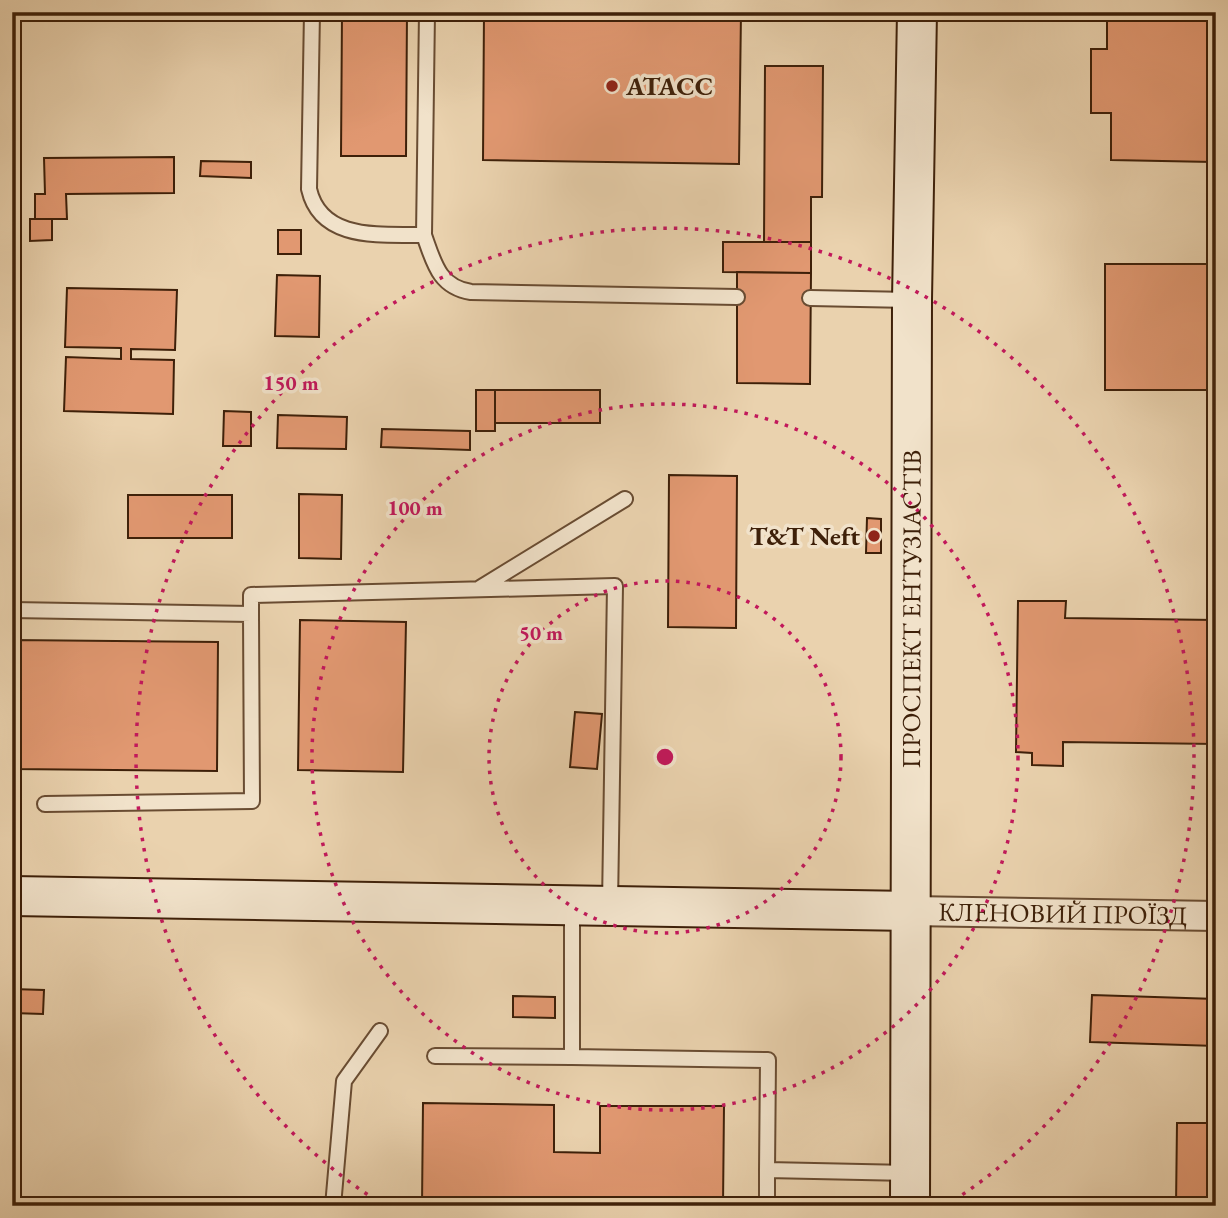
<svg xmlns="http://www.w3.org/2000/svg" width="1228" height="1218" font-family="'EB Garamond',serif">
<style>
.building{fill:#e19871;stroke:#3e2009;stroke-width:2}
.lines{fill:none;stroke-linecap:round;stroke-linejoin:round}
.lane-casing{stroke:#694c32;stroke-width:18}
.street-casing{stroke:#694c32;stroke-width:32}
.secondary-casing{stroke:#3e2009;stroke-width:42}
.lane{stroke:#f1e2ca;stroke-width:14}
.street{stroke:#f1e2ca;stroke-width:28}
.secondary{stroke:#f1e2ca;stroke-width:38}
.ring{fill:none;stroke:#c2185b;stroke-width:3.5;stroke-dasharray:3.5 7}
.poi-dot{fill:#8f2418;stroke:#f1e2ca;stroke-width:2.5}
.labels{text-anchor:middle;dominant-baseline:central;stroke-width:7;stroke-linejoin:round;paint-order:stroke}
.poi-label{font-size:26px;font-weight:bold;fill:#3e2009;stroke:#f1e2ca;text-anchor:start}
.street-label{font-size:26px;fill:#3e2009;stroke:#f1e2ca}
.centre{fill:#c2185b;stroke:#f1e2ca;stroke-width:3.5}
.ring-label{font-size:21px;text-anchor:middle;font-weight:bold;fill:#c2185b;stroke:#f1e2ca;stroke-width:7;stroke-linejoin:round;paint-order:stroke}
</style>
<rect width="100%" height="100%" fill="#ead2ae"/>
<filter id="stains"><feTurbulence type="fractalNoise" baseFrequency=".00286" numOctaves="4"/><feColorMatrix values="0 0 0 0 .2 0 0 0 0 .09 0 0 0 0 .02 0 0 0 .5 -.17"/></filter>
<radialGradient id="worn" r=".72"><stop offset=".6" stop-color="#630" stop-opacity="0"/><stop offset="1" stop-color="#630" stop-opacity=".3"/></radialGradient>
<path class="building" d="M342,12H407L406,156H341Z
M484,12H741L739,164L483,160Z
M1107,12H1216V178H1213V162L1111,160V113H1091V49H1107Z
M765,66H823L822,197H811V242H764Z
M174,157V193L66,194L67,219H35V194H45L44,158Z
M201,161L251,162V178L200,176Z
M30,219H52V240L30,241Z
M278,230H301V254H278Z
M723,242H811V273L723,272Z
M1105,264H1216V390H1105Z
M737,272L811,273L810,384L737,383Z
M277,275L320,276L319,337L275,336Z
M67,288L177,290L175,350L131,349V359L174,360L173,414L64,411L66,357L121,359V348L65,347Z
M476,390H495V431H476Z
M495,390H600V423H495Z
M224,411L251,412V446H223Z
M278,415L347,417L346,449L277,448Z
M382,429L470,431V450L381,447Z
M669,475L737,476L736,628L668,627Z
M299,494L342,495L341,559L299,558Z
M128,495H232V538H128Z
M867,518L881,519V553H866Z
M1018,601H1066L1065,618L1216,620V744L1063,742V766L1032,765V753L1016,752Z
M300,620L406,622L403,772L298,770Z
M12,640L218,642L217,771L12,769Z
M575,712L602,714L597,769L570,767Z
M12,989L44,990L43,1014L12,1013Z
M1092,995L1216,999V1046L1090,1042Z
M513,996L555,997V1018L513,1017Z
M423,1103L554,1105V1152L600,1153V1106H724L723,1206H422Z
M1177,1123H1216V1206H1176Z"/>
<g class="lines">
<defs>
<path id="lane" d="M312,12L309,189C321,242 382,234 424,235
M427,12L424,235C434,263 439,287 471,292L737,297
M810,298L910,300
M480,588L625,499
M12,610L251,614V595L615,586L610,904
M45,804L252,801L251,614
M572,905V1057L768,1060L767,1170
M435,1056L572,1057
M333,1206L344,1081L380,1031
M767,1206V1170L909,1173"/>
<g id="street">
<path id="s1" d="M911,911L1216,916"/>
</g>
<g id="secondary">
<path d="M12,896L911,911"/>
<path id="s2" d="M910,1206L912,300L917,12"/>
</g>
</defs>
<use href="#lane" class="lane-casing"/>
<use href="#street" class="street-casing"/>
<use href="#secondary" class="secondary-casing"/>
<use href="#lane" class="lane"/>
<use href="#street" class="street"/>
<use href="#secondary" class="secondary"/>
</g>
<g class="ring">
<circle cx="665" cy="757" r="176"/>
<circle cx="665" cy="757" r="353"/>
<path d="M385 1206A529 529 0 1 1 945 1206"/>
</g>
<g class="poi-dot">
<circle cx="612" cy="86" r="7"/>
<circle cx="874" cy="536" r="7"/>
</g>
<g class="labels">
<g class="poi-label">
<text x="626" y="86">АТАСС</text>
<text x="860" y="536" text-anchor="end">T&amp;T Neft</text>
</g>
<g class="street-label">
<text stroke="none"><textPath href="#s2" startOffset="597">ПРОСПЕКТ ЕНТУЗІАСТІВ</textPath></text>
<text stroke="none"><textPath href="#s1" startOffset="152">КЛЕНОВИЙ ПРОЇЗД</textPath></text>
</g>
</g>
<circle cx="665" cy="757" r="10" class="centre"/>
<g class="ring-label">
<text x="291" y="390">150 m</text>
<text x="415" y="515">100 m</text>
<text x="541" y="640">50 m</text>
</g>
<rect width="1228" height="1218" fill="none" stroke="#ead2ae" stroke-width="42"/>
<rect x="14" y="14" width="1200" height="1190" fill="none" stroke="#3e2009" stroke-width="3.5"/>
<rect x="21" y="21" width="1186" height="1176" fill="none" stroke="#3e2009" stroke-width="2"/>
<rect width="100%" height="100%" filter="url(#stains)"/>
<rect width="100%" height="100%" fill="url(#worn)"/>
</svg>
